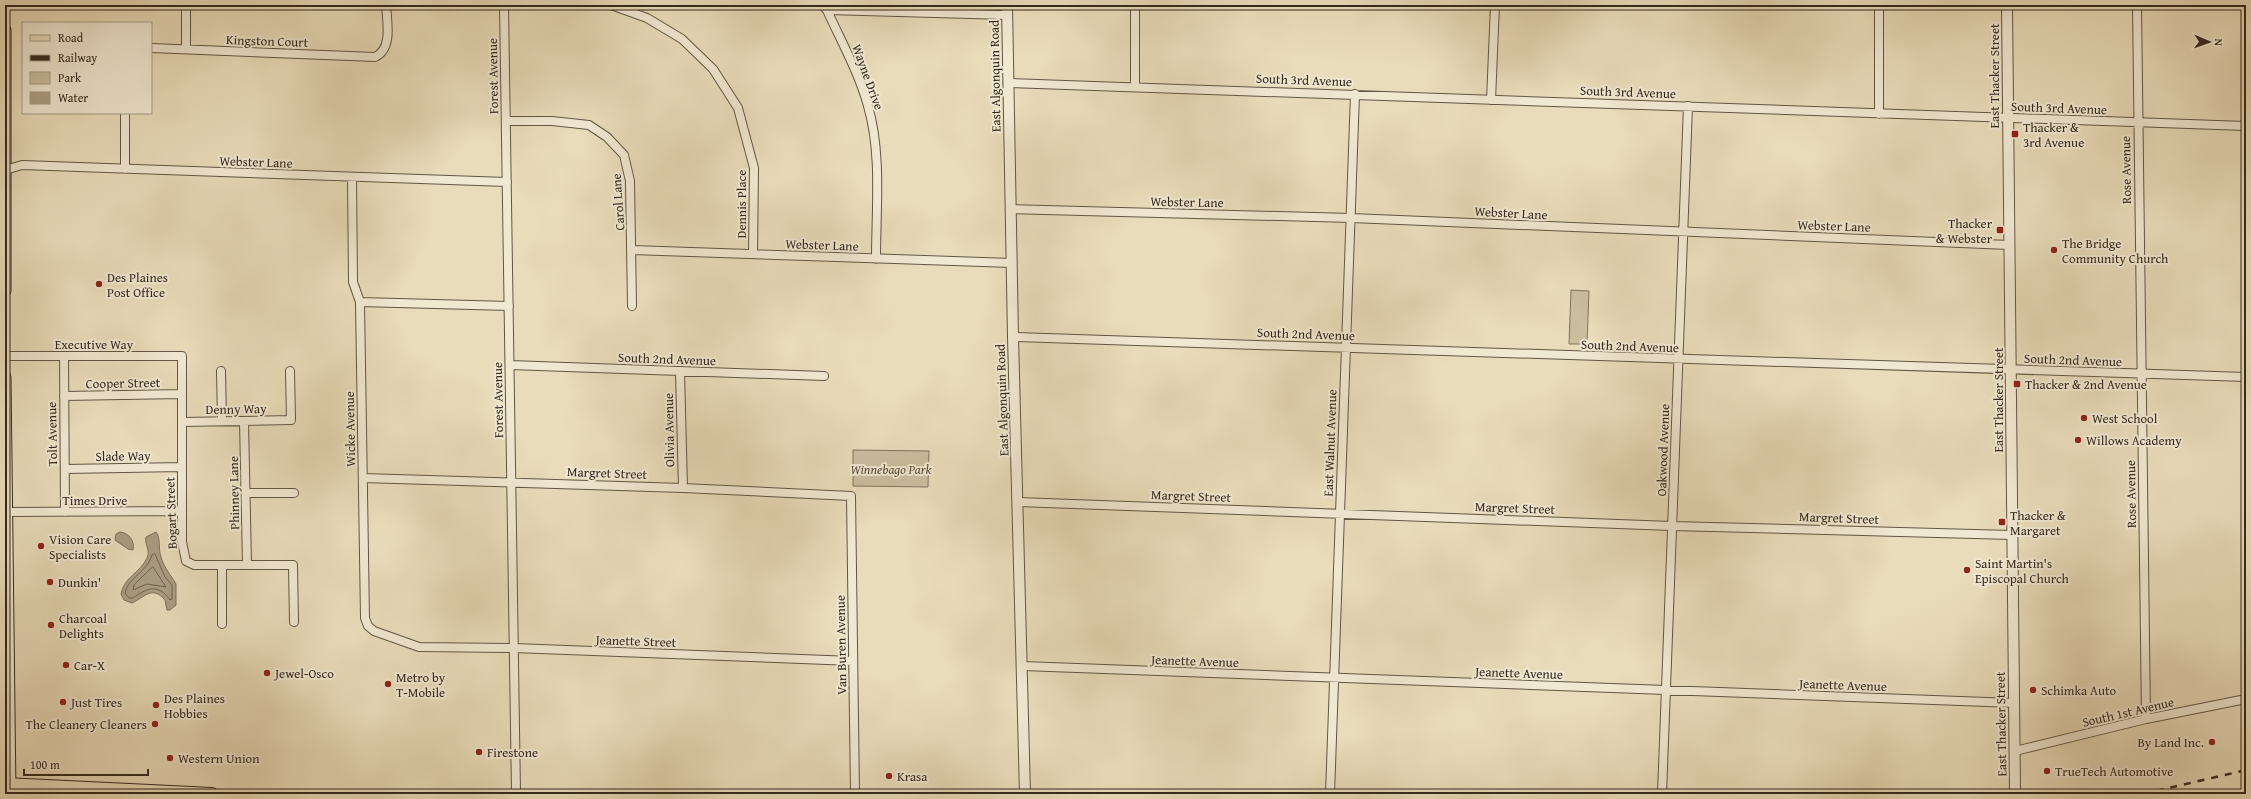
<svg xmlns="http://www.w3.org/2000/svg" width="2251" height="799" font-family="'Gentium Book Plus',serif">
<style>
.green{fill:#cabe9f;stroke:#7f745e}
.water{fill:#ab9f85;stroke:#7b705c}
.lines{fill:none;stroke-linecap:round;stroke-linejoin:round}
.shore{stroke:#706452;stroke-width:1}
.minor-casing{stroke:#615645;stroke-width:10}
.tertiary-casing{stroke:#615645;stroke-width:12}
.secondary-casing{stroke:#34291e;stroke-width:13}
.primary-casing{stroke:#34291e;stroke-width:14}
.minor{stroke:#f1e8d2;stroke-width:8}
.tertiary{stroke:#f1e8d2;stroke-width:10}
.secondary{stroke:#f1e8d2;stroke-width:11}
.primary{stroke:#e9dcba;stroke-width:12}
.rail{stroke:#34291e;stroke-width:2.5;stroke-dasharray:7 7;stroke-linecap:butt}
.poi-dot{fill:#8f2418;stroke:#f1e8d2;stroke-width:1.5}
.labels{text-anchor:middle;dominant-baseline:central;stroke-width:4;stroke-linejoin:round;paint-order:stroke}
.street-label{font-size:13px;fill:#34291e;stroke:#f1e8d2}
.poi-label{font-size:13px;fill:#34291e;stroke:#f1e8d2;text-anchor:start}
.park-label{font-size:13px;font-style:italic;fill:#5a4e3e;stroke:#f1e8d2}
</style>
<rect width="100%" height="100%" fill="#e9dcba"/>
<filter id="stains"><feTurbulence type="fractalNoise" baseFrequency=".005" numOctaves="4"/><feColorMatrix values="0 0 0 0 .2 0 0 0 0 .09 0 0 0 0 .02 0 0 0 .5 -.17"/></filter>
<radialGradient id="worn" r=".72"><stop offset=".6" stop-color="#630" stop-opacity="0"/><stop offset="1" stop-color="#630" stop-opacity=".3"/></radialGradient>
<path class="green" d="M1571,290L1589,291L1587,344H1569Z
M853,450L929,451L928,487L853,486Z"/>
<path class="water" d="M120,532C129,533 135,541 133,550L128,549L115,540L116,534Z
M156,532C161,538 158,549 161,557C164,568 171,575 176,584V605L170,610H167L165,600C152,585 145,597 132,603L124,600L121,594C124,577 140,573 147,558C151,550 144,544 146,537Z"/>
<g class="lines">
<path class="shore" d="M155,554L165,577L172,585V599L170,600C158,583 147,588 133,598H129L125,593C128,577 148,572 152,555Z
M153,567L166,587L147,584L133,590L134,585Z"/>
<defs>
<path id="minor" d="M186,5V49
M504,5L516,794
M611,5L647,18L682,39L713,69L738,108L754,168L753,254
M822,5L827,10C841,41 859,73 868,106C882,154 876,209 876,259
M1135,5V86
M1879,5V114
M2137,5L2146,719
M827,10L1007,15
M151,48L375,57C393,49 387,22 386,5
M1009,83L2246,126
M1491,100L1495,5
M125,113V169
M506,121H552L589,125L607,137L624,155L630,181L632,306
M5,170L22,165L507,182
M352,177L353,282L360,302L365,618L368,626L374,631L419,647L514,648L853,661
M1011,209L1351,218L2009,245
M632,250L1012,263
M360,302L509,306
M1013,337L2246,377
M5,356H182V542L186,561L194,565H293L294,622
M64,356L65,512
M510,365L824,376
M221,371L222,421
M680,372L683,488
M64,396L182,394
M244,421L247,565
M182,422L291,420L290,371
M65,469L182,467
M363,478L683,488L851,496L855,794
M246,493H294
M1018,502L1672,526L2012,535
M7,512L182,511
M222,565V624
M1023,666L2014,703
M2015,751L2146,719L2246,699
M1330,794L1355,94
M1662,794L1688,106"/>
<path id="tertiary" d="M1007,5L1013,337L1025,794
M2007,5L2015,794"/>
<path id="secondary" d="M5,30V291
M5,377L10,794"/>
<path id="primary" d="M5,784L212,794"/>
</defs>
<use href="#minor" class="minor-casing"/>
<use href="#tertiary" class="tertiary-casing"/>
<use href="#secondary" class="secondary-casing"/>
<use href="#primary" class="primary-casing"/>
<use href="#minor" class="minor"/>
<use href="#tertiary" class="tertiary"/>
<use href="#secondary" class="secondary"/>
<use href="#primary" class="primary"/>
<path class="rail" d="M2143,794L2246,770"/>
</g>
<g class="poi-dot">
<rect x="2011" y="130" width="8" height="8" rx="2"/>
<rect x="1996" y="226" width="8" height="8" rx="2"/>
<circle cx="2054" cy="250" r="4"/>
<circle cx="99" cy="284" r="4"/>
<rect x="2013" y="380" width="8" height="8" rx="2"/>
<circle cx="2084" cy="418" r="4"/>
<circle cx="2078" cy="440" r="4"/>
<rect x="1998" y="518" width="8" height="8" rx="2"/>
<circle cx="41" cy="546" r="4"/>
<circle cx="1967" cy="570" r="4"/>
<circle cx="50" cy="582" r="4"/>
<circle cx="51" cy="625" r="4"/>
<circle cx="66" cy="665" r="4"/>
<circle cx="267" cy="673" r="4"/>
<circle cx="388" cy="684" r="4"/>
<circle cx="2033" cy="690" r="4"/>
<circle cx="63" cy="702" r="4"/>
<circle cx="156" cy="705" r="4"/>
<circle cx="155" cy="724" r="4"/>
<circle cx="2212" cy="742" r="4"/>
<circle cx="479" cy="752" r="4"/>
<circle cx="170" cy="758" r="4"/>
<circle cx="2047" cy="771" r="4"/>
<circle cx="889" cy="776" r="4"/>
</g>
<g class="labels">
<g class="street-label">
<text transform="translate(267 41) rotate(2)">Kingston Court</text>
<text transform="translate(493 76) rotate(-91)">Forest Avenue</text>
<text transform="translate(995 76) rotate(-91)">East Algonquin Road</text>
<text transform="translate(1994 76) rotate(-90)">East Thacker Street</text>
<text transform="translate(868 77) rotate(70)">Wayne Drive</text>
<text transform="translate(1304 80) rotate(2)">South 3rd Avenue</text>
<text transform="translate(1628 92) rotate(2)">South 3rd Avenue</text>
<text transform="translate(2059 108) rotate(2)">South 3rd Avenue</text>
<text transform="translate(256 162) rotate(2)">Webster Lane</text>
<text transform="translate(2126 170) rotate(-91)">Rose Avenue</text>
<text transform="translate(618 202) rotate(-94)">Carol Lane</text>
<text transform="translate(1187 202) rotate(1)">Webster Lane</text>
<text transform="translate(741 204) rotate(-90)">Dennis Place</text>
<text transform="translate(1511 213) rotate(3)">Webster Lane</text>
<text transform="translate(1834 226) rotate(2)">Webster Lane</text>
<text transform="translate(822 245) rotate(2)">Webster Lane</text>
<text transform="translate(1306 334) rotate(2)">South 2nd Avenue</text>
<text x="94" y="344">Executive Way</text>
<text transform="translate(1630 346) rotate(2)">South 2nd Avenue</text>
<text transform="translate(667 359) rotate(2)">South 2nd Avenue</text>
<text transform="translate(2073 360) rotate(2)">South 2nd Avenue</text>
<text transform="translate(123 383) rotate(-1)">Cooper Street</text>
<text transform="translate(498 400) rotate(-91)">Forest Avenue</text>
<text transform="translate(1002 400) rotate(-92)">East Algonquin Road</text>
<text transform="translate(1998 400) rotate(-90)">East Thacker Street</text>
<text transform="translate(236 409) rotate(-1)">Denny Way</text>
<text transform="translate(350 429) rotate(-91)">Wicke Avenue</text>
<text transform="translate(669 430) rotate(-91)">Olivia Avenue</text>
<text transform="translate(52 434) rotate(-91)">Tolt Avenue</text>
<text transform="translate(1330 443) rotate(-88)">East Walnut Avenue</text>
<text transform="translate(1663 450) rotate(-88)">Oakwood Avenue</text>
<text transform="translate(123 456) rotate(-1)">Slade Way</text>
<text transform="translate(607 473) rotate(2)">Margret Street</text>
<text transform="translate(234 493) rotate(-91)">Phinney Lane</text>
<text transform="translate(2131 494) rotate(-91)">Rose Avenue</text>
<text transform="translate(1191 496) rotate(2)">Margret Street</text>
<text x="95" y="500">Times Drive</text>
<text transform="translate(1515 508) rotate(2)">Margret Street</text>
<text transform="translate(171 513) rotate(-92)">Bogart Street</text>
<text transform="translate(1839 518) rotate(2)">Margret Street</text>
<text transform="translate(636 641) rotate(2)">Jeanette Street</text>
<text transform="translate(841 645) rotate(-91)">Van Buren Avenue</text>
<text transform="translate(1195 661) rotate(2)">Jeanette Avenue</text>
<text transform="translate(1519 673) rotate(2)">Jeanette Avenue</text>
<text transform="translate(1843 685) rotate(2)">Jeanette Avenue</text>
<text transform="translate(2128 712) rotate(-13)">South 1st Avenue</text>
<text transform="translate(2001 724) rotate(-91)">East Thacker Street</text>
</g>
<g class="poi-label">
<text x="2023" y="127">Thacker &amp;<tspan x="2023" dy="15">3rd Avenue</tspan></text>
<text x="1992" y="223" text-anchor="end">Thacker<tspan x="1992" dy="15">&amp; Webster</tspan></text>
<text x="2062" y="243">The Bridge<tspan x="2062" dy="15">Community Church</tspan></text>
<text x="107" y="277">Des Plaines<tspan x="107" dy="15">Post Office</tspan></text>
<text x="2025" y="384">Thacker &amp; 2nd Avenue</text>
<text x="2092" y="418">West School</text>
<text x="2086" y="440">Willows Academy</text>
<text x="2010" y="515">Thacker &amp;<tspan x="2010" dy="15">Margaret</tspan></text>
<text x="49" y="539">Vision Care<tspan x="49" dy="15">Specialists</tspan></text>
<text x="1975" y="563">Saint Martin's<tspan x="1975" dy="15">Episcopal Church</tspan></text>
<text x="58" y="582">Dunkin'</text>
<text x="59" y="618">Charcoal<tspan x="59" dy="15">Delights</tspan></text>
<text x="74" y="665">Car-X</text>
<text x="275" y="673">Jewel-Osco</text>
<text x="396" y="677">Metro by<tspan x="396" dy="15">T-Mobile</tspan></text>
<text x="2041" y="690">Schimka Auto</text>
<text x="164" y="698">Des Plaines<tspan x="164" dy="15">Hobbies</tspan></text>
<text x="71" y="702">Just Tires</text>
<text x="147" y="724" text-anchor="end">The Cleanery Cleaners</text>
<text x="2204" y="742" text-anchor="end">By Land Inc.</text>
<text x="487" y="752">Firestone</text>
<text x="178" y="758">Western Union</text>
<text x="2055" y="771">TrueTech Automotive</text>
<text x="897" y="776">Krasa</text>
</g>
<g class="park-label">
<text x="891" y="469">Winnebago Park</text>
</g>
</g>
<rect width="2251" height="799" fill="none" stroke="#e9dcba" stroke-width="20"/>
<rect x="6" y="6" width="2239" height="787" fill="none" stroke="#34291e" stroke-width="2"/>
<rect x="10" y="10" width="2231" height="779" fill="none" stroke="#34291e"/>
<rect x="22" y="22" width="130" height="92" fill="#f1e8d2" stroke="#a59c8a"/>
<rect x="30" y="35" width="20" height="6" fill="#e9dcba" stroke="#a59c8a"/>
<text x="58" y="42" font-size="12" fill="#34291e">Road</text>
<rect x="30" y="55" width="20" height="6" fill="#34291e" stroke="#a59c8a"/>
<text x="58" y="62" font-size="12" fill="#34291e">Railway</text>
<rect x="30" y="72" width="20" height="12" fill="#cabe9f" stroke="#a59c8a"/>
<text x="58" y="82" font-size="12" fill="#34291e">Park</text>
<rect x="30" y="92" width="20" height="12" fill="#ab9f85" stroke="#a59c8a"/>
<text x="58" y="102" font-size="12" fill="#34291e">Water</text>
<g transform="translate(2209 42) rotate(92)" stroke="#f1e8d2" stroke-width="3" paint-order="stroke">
<path d="M0-3L7 15L0 10L-7 15Z" fill="#34291e"/>
<text y="-6" font-size="11" font-weight="bold" text-anchor="middle" fill="#34291e">N</text>
</g>
<path d="M24 769v6h124v-6" fill="none" stroke="#34291e" stroke-width="2"/>
<text x="30" y="769" font-size="12" fill="#34291e" stroke="#f1e8d2" stroke-width="3" paint-order="stroke">100 m</text>
<rect width="100%" height="100%" filter="url(#stains)"/>
<rect width="100%" height="100%" fill="url(#worn)"/>
</svg>
